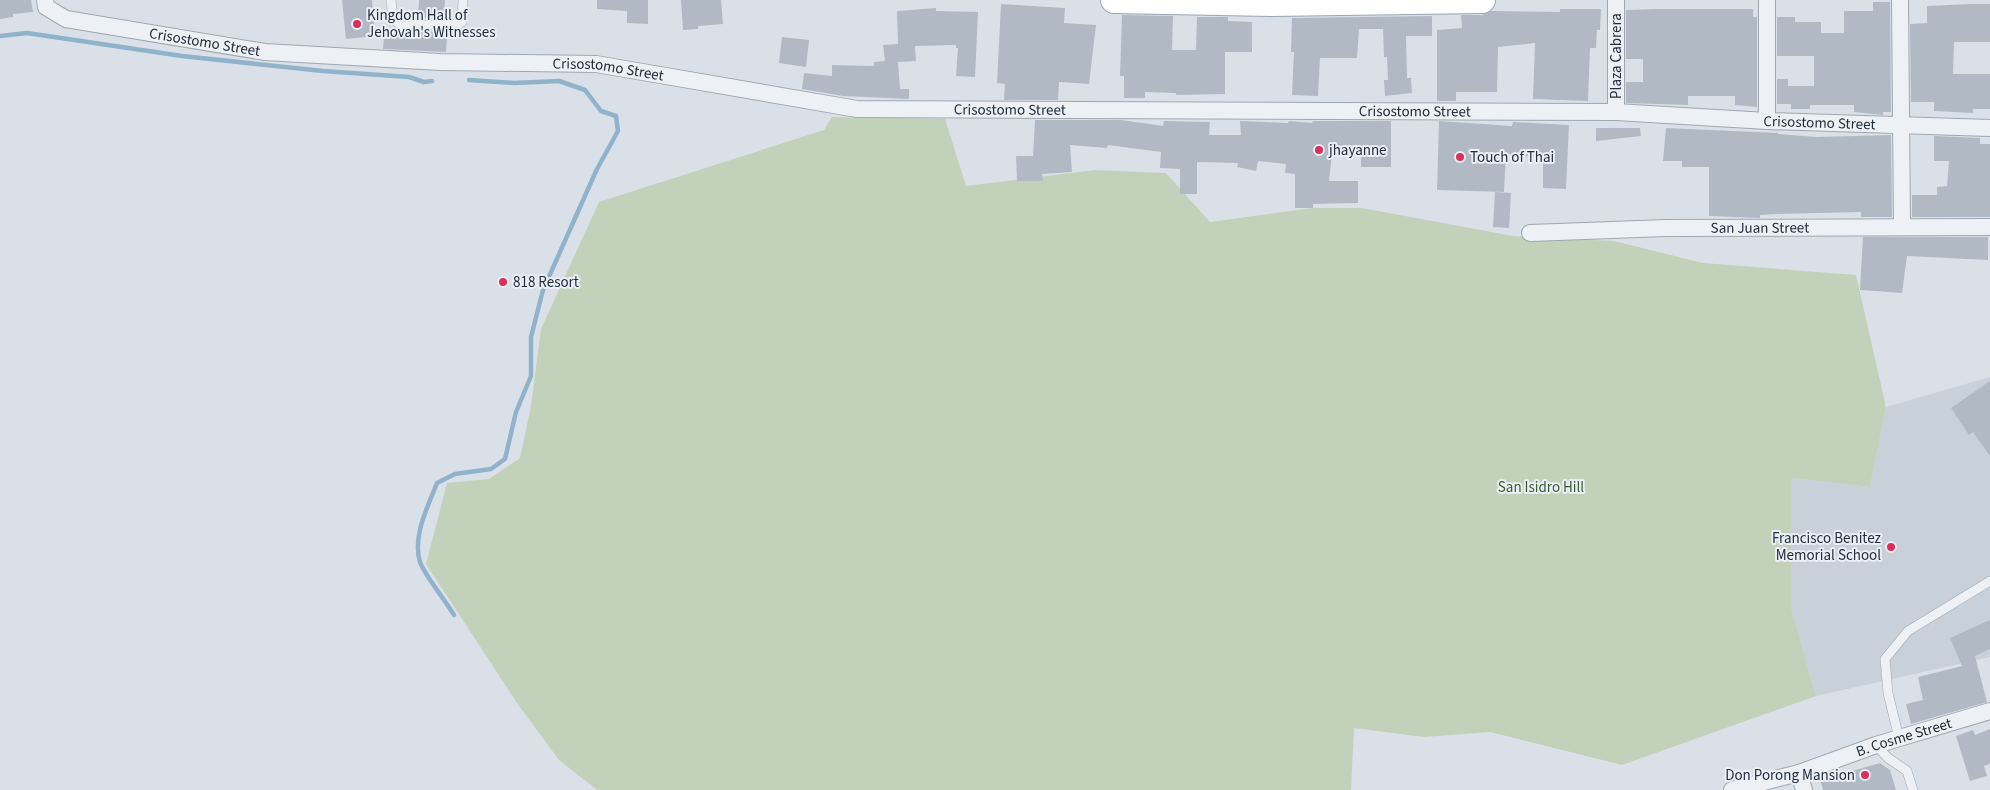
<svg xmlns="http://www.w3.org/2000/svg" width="1990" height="790" font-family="'Source Sans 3',sans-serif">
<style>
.built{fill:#c8d0d9}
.green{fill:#c2d2ba}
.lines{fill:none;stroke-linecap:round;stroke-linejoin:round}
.stream{stroke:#90b3cb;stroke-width:4.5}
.building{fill:#b1bac4}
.lane-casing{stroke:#9fa7b1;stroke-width:10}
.street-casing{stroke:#9fa7b1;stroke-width:18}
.primary-casing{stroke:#98a6b4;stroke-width:28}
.lane{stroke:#edf1f5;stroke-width:9}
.street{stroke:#edf1f5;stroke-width:16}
.primary{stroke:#fff;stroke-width:26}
.poi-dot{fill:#dc2f5a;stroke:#e9eff5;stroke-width:2}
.labels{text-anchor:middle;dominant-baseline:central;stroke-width:4;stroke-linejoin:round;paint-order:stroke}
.poi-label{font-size:15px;fill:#232f3e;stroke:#e9eff5;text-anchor:start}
.street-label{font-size:15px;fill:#232f3e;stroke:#e9eff5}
.park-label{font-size:15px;fill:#3c5b2f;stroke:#e9eff5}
</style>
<rect width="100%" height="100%" fill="#dae0e7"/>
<path class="built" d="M1990,377V657L1816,696L1791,607V478L1870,487L1886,407Z"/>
<path class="green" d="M832,117L945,119L966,186L1095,170L1166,173L1210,222L1313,208H1362L1513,236L1614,241L1703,263L1856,275L1886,407L1870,487L1791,478V607L1816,696L1622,765L1490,732L1424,737L1354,728L1351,790H597L559,760L519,706L426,564L447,483L489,479L520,458L531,406L541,329L599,202L824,130Z"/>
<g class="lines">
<path class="stream" d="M0,36L27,33L182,56L323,71L409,77L424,82L432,81
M454,615C446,601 425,576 420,562C412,537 428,506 437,483L455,474L491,469L505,459L516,412L531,376V337L543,290L597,169L618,131L616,116L601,111L585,90L559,81L514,83L469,80"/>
</g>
<path class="building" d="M0,0H31L33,12L13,14V17L0,19Z
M342,0H372L375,36L346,39Z
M419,0H445L444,18L418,19Z
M597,0H648V24L627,23V11L597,9Z
M681,0H721L723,24L698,26V29L683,30Z
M1873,2H1890L1891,112H1883V115L1854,112V105H1810V109H1791V104H1777V79H1788V86H1814V56H1777V17H1795V22H1821V33H1844V11H1873Z
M1001,4L1065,8L1064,23L1096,25L1089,84L1059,82L1058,100H1004L1005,84L997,83Z
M1971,4H1990V42H1954L1953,74H1990V109H1973V113L1934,111V102H1911L1910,24L1927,23V6Z
M936,8V11L978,12L975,77L956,76L958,48H956V45L915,46L916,61L898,62L900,89H909V99L843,96L802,89L804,73L832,76V65L874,66V62L885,61L883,45L898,44L897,11Z
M1560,9H1601L1600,30H1597L1596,48H1590L1588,101L1533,99L1535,43L1498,47L1497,92H1456V101H1437V30L1462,28L1461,15H1482L1491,11L1560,12Z
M1657,9H1753V17H1757V107L1735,105V96H1688V105L1626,103V82H1643V59H1626V10Z
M1122,15L1173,16L1172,50H1196L1197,17H1228V21L1252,22V52H1225V94L1176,95V93L1145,92V98H1124V76H1120Z
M1432,16V36H1406L1407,78H1411L1412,93L1385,96L1384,80H1388L1387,57H1384L1383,29H1359L1357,58H1320L1318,96L1292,95L1294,52H1291L1292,18Z
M444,31L443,38H447L446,52L383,49L384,34L417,36V32Z
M782,37L809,40L806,67L779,63Z
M1035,120H1121L1163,126L1164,121L1210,122L1209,135H1241L1240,121L1288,123L1289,121L1312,123L1313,121H1391V167H1361V151L1332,153L1329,181H1358V203L1313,204V208H1295V174L1285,173L1286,164L1258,161L1256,171L1237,167L1238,163L1197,162V194H1180V169L1160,168L1161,152L1108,145L1107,148L1070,145L1072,172L1042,174L1043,181H1017L1016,156H1033Z
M1439,121L1512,126L1513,122L1569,125L1566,189L1543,188V158L1506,154L1504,192L1437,190Z
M1596,128H1640L1641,136L1596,141Z
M1666,128L1778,133V134L1817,137L1891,135L1892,217H1861V212L1777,214L1760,215V218L1709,216V167H1682V161H1663Z
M1934,136L1980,138V144H1990V217H1912V195H1937V187L1947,186L1949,161H1934Z
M1495,192L1511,193L1509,228L1493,227Z
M1863,237H1988V260L1907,256L1902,293L1860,290Z
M1990,381V456L1973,432L1969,435L1951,408Z
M1990,620V649L1975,656L1987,702L1911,724L1906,704L1923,700L1918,677L1962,666L1950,638Z
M1990,729V764L1984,766L1987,776L1970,781L1956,736L1973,730L1975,735Z
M1880,763L1890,770L1896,790H1823L1820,780Z"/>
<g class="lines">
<defs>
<path id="lane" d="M391,0L393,19L402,26L459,24L462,22L463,0
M1899,738L1888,693L1885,659L1908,631L1990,581
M1876,745L1888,758L1907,771L1913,790"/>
<g id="street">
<path id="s1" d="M45,0L46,7L66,19L265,52L440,62L596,64L857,109L1616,112L1767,121L1990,128"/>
<path d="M1616,0V112"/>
<path d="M1767,0V121"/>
<path d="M1900,0L1902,226"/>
<path id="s2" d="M1530,233L1666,228L1990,227"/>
<path d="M1799,773L1804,790"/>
<path id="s3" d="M1732,790L1799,773L1876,745L1990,711"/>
</g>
<path id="primary" d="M1114,0L1271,3L1482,0"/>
</defs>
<use href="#lane" class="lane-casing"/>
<use href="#street" class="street-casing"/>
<use href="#primary" class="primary-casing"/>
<use href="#lane" class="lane"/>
<use href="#street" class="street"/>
<use href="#primary" class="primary"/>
</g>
<g class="poi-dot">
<circle cx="357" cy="24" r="5"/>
<circle cx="1319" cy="150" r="5"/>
<circle cx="1460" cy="157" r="5"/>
<circle cx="503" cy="282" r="5"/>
<circle cx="1891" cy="547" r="5"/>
<circle cx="1865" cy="775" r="5"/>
</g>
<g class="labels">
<g class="poi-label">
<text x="367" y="15">Kingdom Hall of<tspan x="367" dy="17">Jehovah's Witnesses</tspan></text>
<text x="1329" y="150">jhayanne</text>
<text x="1470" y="157">Touch of Thai</text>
<text x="513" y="282">818 Resort</text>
<text x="1881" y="538" text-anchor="end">Francisco Benitez<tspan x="1881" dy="17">Memorial School</tspan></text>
<text x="1855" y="775" text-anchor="end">Don Porong Mansion</text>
</g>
<g class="street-label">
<text stroke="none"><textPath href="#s1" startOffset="171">Crisostomo Street</textPath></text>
<text transform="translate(1616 56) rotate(-90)">Plaza Cabrera</text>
<text stroke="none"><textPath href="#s1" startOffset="576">Crisostomo Street</textPath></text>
<text stroke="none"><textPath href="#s1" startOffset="981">Crisostomo Street</textPath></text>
<text stroke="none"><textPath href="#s1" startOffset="1386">Crisostomo Street</textPath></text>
<text stroke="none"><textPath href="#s1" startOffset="1791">Crisostomo Street</textPath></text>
<text stroke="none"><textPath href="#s2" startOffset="230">San Juan Street</textPath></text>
<text stroke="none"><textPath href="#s3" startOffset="180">B. Cosme Street</textPath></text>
</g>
<g class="park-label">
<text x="1541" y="487">San Isidro Hill</text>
</g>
</g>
</svg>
